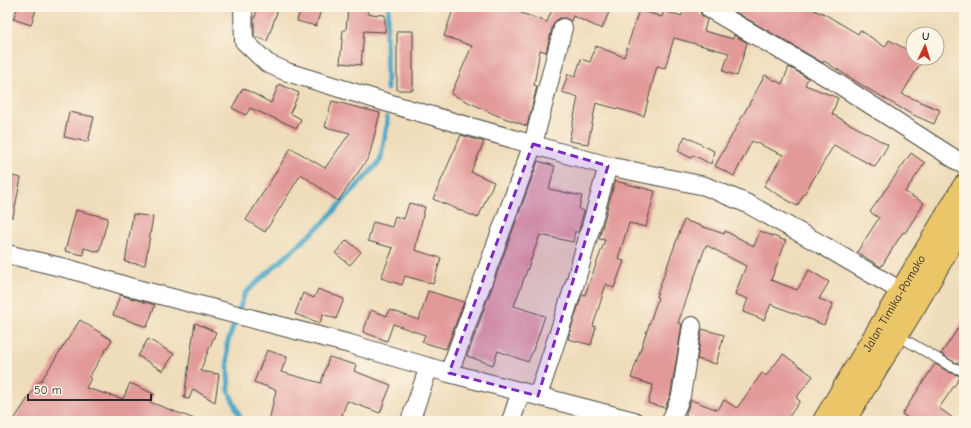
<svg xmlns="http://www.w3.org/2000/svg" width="971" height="428" font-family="'Comic Neue',sans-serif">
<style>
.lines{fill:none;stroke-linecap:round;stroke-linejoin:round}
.stream{stroke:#47a6c6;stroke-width:5}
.building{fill:#e29a99}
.service-casing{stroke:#484640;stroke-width:11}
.minor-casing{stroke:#484640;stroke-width:20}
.trunk-casing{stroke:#484640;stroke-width:24}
.service{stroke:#fff;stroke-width:9}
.minor{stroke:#fff;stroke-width:18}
.trunk{stroke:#ebc669;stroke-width:22}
.marked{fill:#7b2cbf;fill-opacity:0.2;stroke:#7b2cbf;stroke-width:3;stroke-dasharray:8 5;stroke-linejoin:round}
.labels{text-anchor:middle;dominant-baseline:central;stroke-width:3;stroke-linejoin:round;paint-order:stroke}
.street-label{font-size:12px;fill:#2b2b2b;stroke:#fcf5e5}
</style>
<rect width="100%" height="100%" fill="#fcf5e5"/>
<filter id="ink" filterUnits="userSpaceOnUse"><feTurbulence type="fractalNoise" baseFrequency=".025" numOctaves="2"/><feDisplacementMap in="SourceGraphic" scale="8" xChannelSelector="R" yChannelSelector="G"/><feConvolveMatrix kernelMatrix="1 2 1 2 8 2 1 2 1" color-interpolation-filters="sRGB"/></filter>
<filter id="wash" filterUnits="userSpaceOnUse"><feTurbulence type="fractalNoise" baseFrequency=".012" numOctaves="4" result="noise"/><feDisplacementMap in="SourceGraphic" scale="16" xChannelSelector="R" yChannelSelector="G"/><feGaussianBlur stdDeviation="0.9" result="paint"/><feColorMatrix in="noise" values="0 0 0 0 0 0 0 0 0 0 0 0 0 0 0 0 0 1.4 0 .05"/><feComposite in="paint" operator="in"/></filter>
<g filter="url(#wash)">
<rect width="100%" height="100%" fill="#efdcba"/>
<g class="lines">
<path class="stream" d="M387,89L386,34L389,7
M242,421L229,392L227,344L245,293L324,222L380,161L387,126V117"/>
</g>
<g id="blocks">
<path class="building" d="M18,7H37L31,25L13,19Z
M258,7H271L278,9L267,41L254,36V20Z
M301,7H322L316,26L297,21Z
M348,7H368V14L385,15V32L364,31L361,65L340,63L343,30H346Z
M454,7H524L521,13L547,22L553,7H611L602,29L573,16L571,21L565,18H560L555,21L553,25L546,52L540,50L534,85L537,86L527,126L496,115L451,94L472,46L444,36Z
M684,7L700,8L701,15L707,20L704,31L733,39L734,35L747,43L737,76L723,71L729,53L674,38L665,68L657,66L644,116L596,103L588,144L569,141L578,97L562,92L568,74L575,77L581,59L590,62L596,46L624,57L639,10L662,17L664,11L682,16Z
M727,7H808L820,13L821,12L858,34L860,30L885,47L889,40L913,53V58L923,59L902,94L940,110L934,124L911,114L865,87L824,61L823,63Z
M397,31H413V90H397Z
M789,67L808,78L805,85L838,98L832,114L888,145L875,167L834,145L797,206L764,186L783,155L752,141L734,176L715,166L765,75L782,84Z
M279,84L299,93L290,113L301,119L297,128L250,108L246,115L232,108L243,88L271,103Z
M332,101L380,113L369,157L338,201L301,174L265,232L246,220L291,148L325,168L350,133L325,127Z
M69,112L94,117L88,142L64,137Z
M461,135L484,142L471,172L494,182L478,218L433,199Z
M685,136L714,151L711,164L693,155L691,158L678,151Z
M911,153L925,163L905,192L924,203L905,233L903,232L881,267L857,252L879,218L870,212Z
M538,161L555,166L549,189L582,196L579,209L584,211L578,233L575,231L573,242L540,235L514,306L545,316L537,340L528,362L498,351L493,365L467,356Z
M7,175L21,178L13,217H7Z
M615,181L655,191L646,227L629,223L618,259L624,261L614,288L606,284L593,326L596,327L591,345L568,339L582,294L585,295L605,240L599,239Z
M409,203L425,207L415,250L441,258L433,284L405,276L402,285L381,278L393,248L368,241L373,222L392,227L395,216L404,219Z
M76,210L108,218L99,252L84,248L83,255L65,251Z
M133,214L153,217L145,265L125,262Z
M684,220L724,234L725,231L754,246L760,231L786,241L771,280L797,290L809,270L829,282L819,299L833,304L824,325L771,304L764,320L743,312L748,299L735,294L746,266L706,245L678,323L682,324L671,393L665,408L648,403L653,385L631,378L658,298L656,297Z
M347,240L361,252L350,265L335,253Z
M318,289L344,299L336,319L323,314L320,323L295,314L303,293L314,298Z
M428,291L464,302L446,349L422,342L425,335L393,324L387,341L363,332L371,310L387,316L390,310L419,320Z
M120,295L155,305L147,327L113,315Z
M964,319V365L954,362L941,354Z
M80,320L112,340L89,377L91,378L86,388L123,399L130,383L154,394L150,402L197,420L196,421H13L40,380L41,381Z
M195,323L216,332L200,371L219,374L215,402L193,389L189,399L184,398Z
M702,329L724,335L716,364L697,359Z
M148,339L174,354L163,371L138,356Z
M267,350L287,357L281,372L321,383L329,357L356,365L354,371L391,385L380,413L347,401L340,421H269L276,390L254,382Z
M783,354L813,376L796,398L800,401L786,421H693L694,418L685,415L691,400L718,410L724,400L737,408L762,373L766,376Z
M935,364L949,372L961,376L939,408L957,421H912L902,414Z"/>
</g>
</g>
<g filter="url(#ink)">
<use href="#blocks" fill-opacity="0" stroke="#484640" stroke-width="1"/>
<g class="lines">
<defs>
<path id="service" d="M897,335L952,367L964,371"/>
<path id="minor" d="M243,7L244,41L267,63L287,72L408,109L608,166L705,186L748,204L824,246L901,291
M710,9L837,83L964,165
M7,254L73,270L133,288L350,344L449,373L634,421
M449,373L533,144L563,28
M538,396L576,280L608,166
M410,421L429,367
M511,421L521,391
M671,421L681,396L692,326"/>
<g id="trunk">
<path id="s1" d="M824,421L964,186"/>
<path d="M844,421L916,304L964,221"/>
</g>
</defs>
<use href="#service" class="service-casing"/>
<use href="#minor" class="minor-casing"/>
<use href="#trunk" class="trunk-casing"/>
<use href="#service" class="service"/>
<use href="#minor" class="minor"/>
<use href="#trunk" class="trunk"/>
</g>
</g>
<path class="marked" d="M533,144L608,166L538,396L449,373Z"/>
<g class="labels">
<g class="street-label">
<text stroke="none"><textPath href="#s1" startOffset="137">Jalan Timika-Pomako</textPath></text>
</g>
</g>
<rect width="971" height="428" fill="none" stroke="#fcf5e5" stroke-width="24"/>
<g transform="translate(925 46) rotate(4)"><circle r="19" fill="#fcf5e5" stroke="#a8a49b"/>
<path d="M0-3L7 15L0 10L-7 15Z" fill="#c8321e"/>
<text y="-6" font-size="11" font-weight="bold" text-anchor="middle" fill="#2b2b2b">U</text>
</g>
<path d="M28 394v6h123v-6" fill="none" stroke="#2b2b2b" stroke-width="2"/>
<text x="34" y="394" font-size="12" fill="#2b2b2b" stroke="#fcf5e5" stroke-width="3" paint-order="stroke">50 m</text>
</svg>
